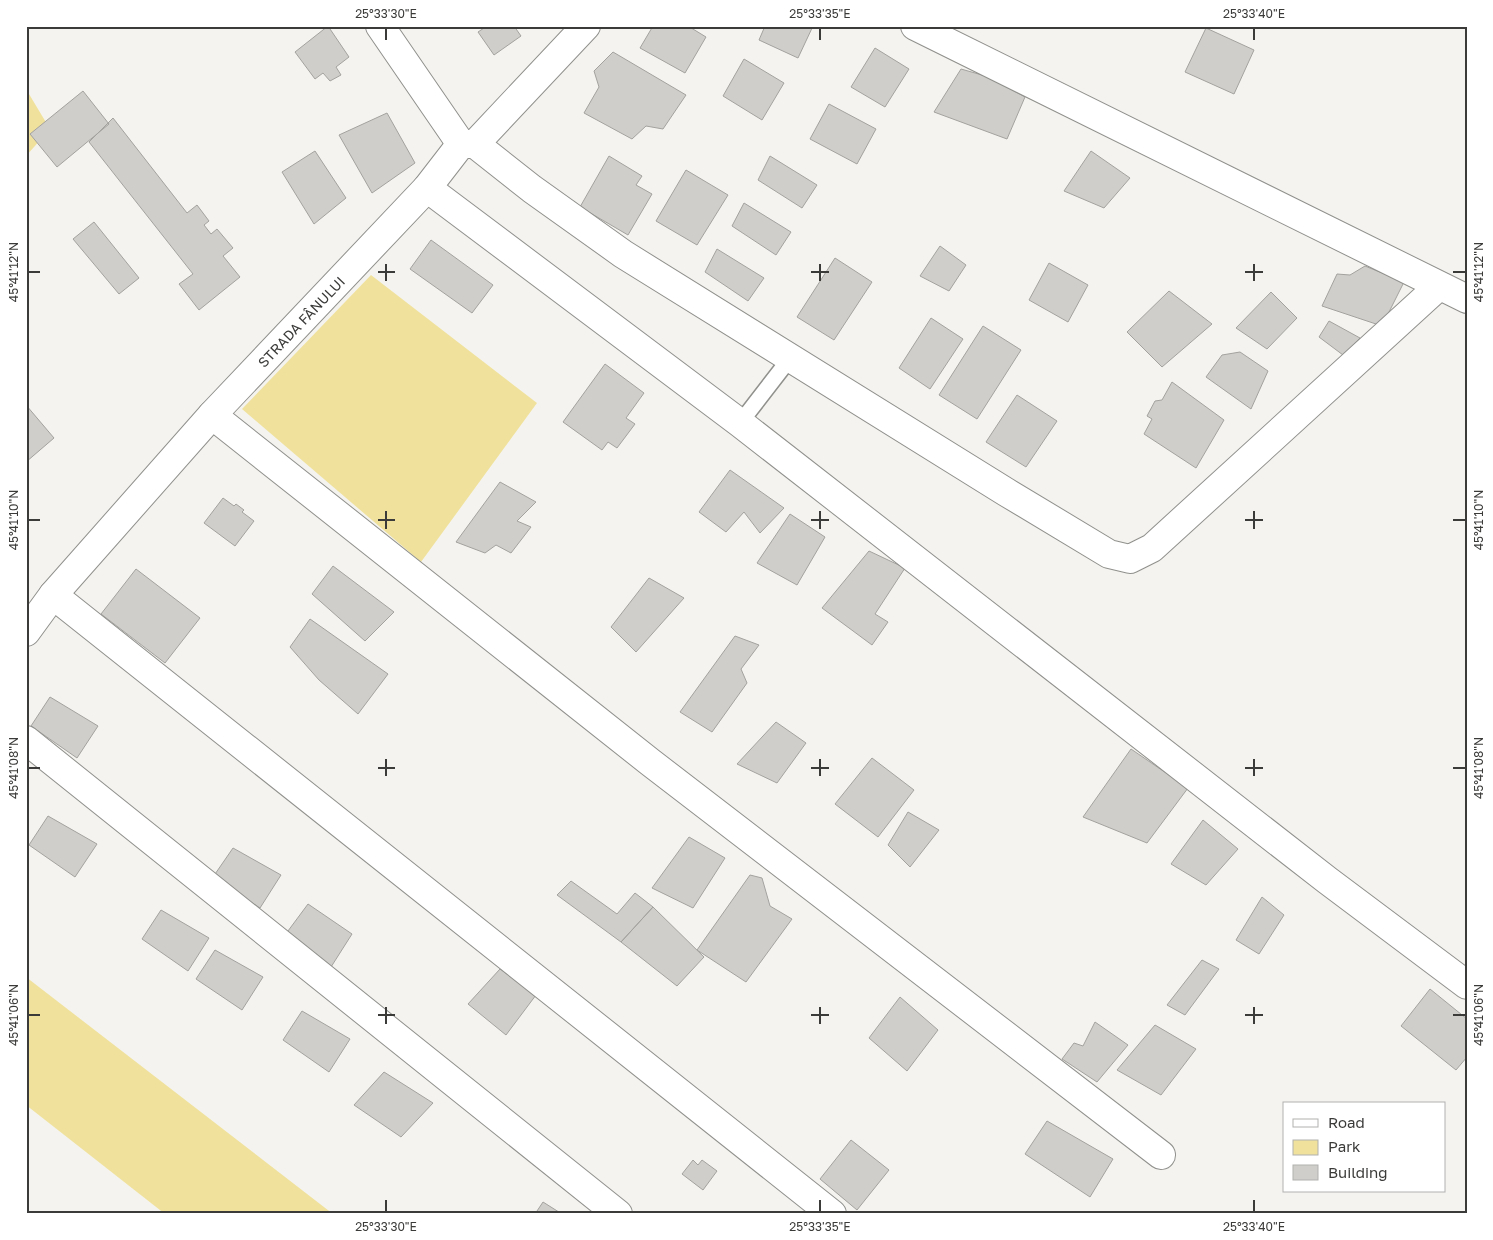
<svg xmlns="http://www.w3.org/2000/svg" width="1493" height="1240" font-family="'Golos Text',sans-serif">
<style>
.green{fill:#f0e29d}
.building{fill:#cfcecb;stroke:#a3a29f}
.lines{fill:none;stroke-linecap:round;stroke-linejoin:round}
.lane-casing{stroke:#90908d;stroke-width:18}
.street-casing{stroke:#90908d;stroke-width:30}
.lane{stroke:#fff;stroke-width:15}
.street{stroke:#fff;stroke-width:28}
.ticks{fill:none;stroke:#3b3b3a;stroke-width:2}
.labels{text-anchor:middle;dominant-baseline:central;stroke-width:5;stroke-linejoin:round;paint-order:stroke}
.street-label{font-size:14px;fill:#3b3b3a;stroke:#fff}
.neatline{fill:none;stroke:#3b3b3a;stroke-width:2}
.ticks-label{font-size:12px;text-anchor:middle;fill:#3b3b3a}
</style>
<rect width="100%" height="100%" fill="#f4f3f0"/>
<path class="green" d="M26,89L50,129L26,156Z
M371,275L537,403L421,562L242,409Z
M26,977L333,1214H165L26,1105Z"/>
<path class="building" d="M328,26L349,57L336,67L341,75L330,81L323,73L315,79L295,52Z
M487,26H514L521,36L494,55L478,32Z
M653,26H688L706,37L685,73L640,48Z
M765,26H813L798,58L759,40Z
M1206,28L1254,50L1234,94L1185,72Z
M875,48L909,69L885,107L851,87Z
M613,52L686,95L663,129L646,126L632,139L584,113L599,87L594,71Z
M744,59L784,83L762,120L723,96Z
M961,69L989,77L1025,97L1007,139L934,112Z
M83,91L109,124L57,167L30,134Z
M829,104L876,129L857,164L810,139Z
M387,113L415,163L372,193L339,135Z
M113,118L187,213L197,205L209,221L204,225L211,234L217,229L233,248L223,256L240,277L199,310L179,284L193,274L89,142Z
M315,151L346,198L314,224L282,172Z
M1091,151L1130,178L1104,208L1064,191Z
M609,156L642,176L636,185L652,194L628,235L580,207Z
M770,156L817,185L802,208L758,180Z
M686,170L728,195L697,245L656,221Z
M744,203L791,232L776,255L732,226Z
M94,222L139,278L119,294L73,239Z
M431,240L493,285L472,313L410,269Z
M940,246L966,265L949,291L920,276Z
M717,249L764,278L748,301L705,272Z
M835,258L872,282L834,340L797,317Z
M1049,263L1088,285L1068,322L1029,300Z
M1365,266L1404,282L1382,326L1322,306L1337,274L1350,275Z
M1169,291L1212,324L1162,367L1127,332Z
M1271,292L1297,318L1267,349L1236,328Z
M931,318L963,339L930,389L899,368Z
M1329,321L1360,338L1343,355L1319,337Z
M983,326L1021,350L977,419L939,395Z
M1240,352L1268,371L1251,409L1206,377L1222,355Z
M605,364L644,393L626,418L635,424L617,448L608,442L602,450L563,422Z
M1172,382L1224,420L1196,468L1144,434L1152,419L1147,416L1155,401L1162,400Z
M1017,395L1057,421L1026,467L986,442Z
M26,405L54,438L26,462Z
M730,470L784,508L760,533L744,512L726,532L699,512Z
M500,482L536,502L517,521L531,527L511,553L496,545L485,553L456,542Z
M223,498L234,506L236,504L244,510L242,512L254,521L235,546L204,523Z
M790,514L825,537L797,585L757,563Z
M869,551L905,568L875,614L888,622L872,645L822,608Z
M333,566L394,612L365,641L312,594Z
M136,569L200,618L165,663L101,614Z
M649,578L684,598L636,652L611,627Z
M310,619L388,674L358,714L319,680L290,647Z
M735,636L759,645L741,669L747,683L712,732L680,712Z
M50,697L98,726L77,758L31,726Z
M776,722L806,743L777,783L737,764Z
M1131,749L1188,788L1147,843L1083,817Z
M872,758L914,790L878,837L835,804Z
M908,812L939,830L910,867L888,845Z
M48,816L97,844L75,877L29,845Z
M1203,820L1238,849L1206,885L1171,864Z
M689,837L725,858L693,908L652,888Z
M233,848L281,875L260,908L213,877Z
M750,875L762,878L770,906L792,919L746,982L697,950Z
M571,881L617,914L635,893L653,907L621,942L557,895Z
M1262,897L1284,915L1259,954L1236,940Z
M308,904L352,934L331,967L285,935Z
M653,907L704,957L677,986L621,942Z
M161,910L209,938L188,971L142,939Z
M215,950L263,977L242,1010L196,979Z
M1202,960L1219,969L1185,1015L1167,1005Z
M500,969L536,995L506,1035L468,1004Z
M1430,989L1467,1019V1057L1456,1070L1401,1026Z
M900,997L938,1030L907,1071L869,1038Z
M302,1011L350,1039L329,1072L283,1040Z
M1095,1022L1128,1045L1097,1082L1062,1059L1074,1043L1083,1046Z
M1155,1025L1196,1049L1161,1095L1117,1070Z
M384,1072L433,1103L401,1137L354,1105Z
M1047,1121L1113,1159L1090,1197L1025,1154Z
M851,1140L889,1170L857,1210L820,1179Z
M693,1160L698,1165L702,1160L717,1171L703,1190L682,1174Z
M543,1202L562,1214H535Z"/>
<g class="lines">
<defs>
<path id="lane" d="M740,423L791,357"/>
<g id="street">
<path d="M380,26L461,144"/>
<path d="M915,26L1467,299"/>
<path d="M475,144L532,189L623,254L1006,492L1109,554L1130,559L1152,548L1439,286"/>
<path d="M427,188L740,423L1327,880L1467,985"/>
<path d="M212,415L650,762L1161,1155"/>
<path d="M53,595L832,1214"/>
<path id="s1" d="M26,632L53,595L212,415L427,188L461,144H475L586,26"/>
<path d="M26,740L618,1214"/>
</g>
</defs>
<use href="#lane" class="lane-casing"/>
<use href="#street" class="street-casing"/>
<use href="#lane" class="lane"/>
<use href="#street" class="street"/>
</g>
<path class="ticks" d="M386,28V40M820,28V40M1254,28V40M386,264V281M820,264V281M1254,264V281M28,272H40M378,272H395M811,272H829M1245,272H1263M1453,272H1466M386,511V529M820,511V529M1254,511V529M28,520H40M378,520H395M811,520H829M1245,520H1263M1453,520H1466M386,759V776M820,759V776M1254,759V776M28,768H40M378,768H395M811,768H829M1245,768H1263M1453,768H1466M386,1007V1024M820,1007V1024M1254,1007V1024M28,1015H40M378,1015H395M811,1015H829M1245,1015H1263M1453,1015H1466M386,1200V1212M820,1200V1212M1254,1200V1212"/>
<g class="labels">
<g class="street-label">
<text stroke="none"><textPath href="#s1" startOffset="415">STRADA FÂNULUI</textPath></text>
</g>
</g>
<rect width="1493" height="1240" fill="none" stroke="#ffffff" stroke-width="55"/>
<rect x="1283" y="1102" width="162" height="90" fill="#ffffff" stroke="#b1b1b0"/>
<rect x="1293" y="1119" width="25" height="8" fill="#ffffff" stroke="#b1b1b0"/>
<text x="1328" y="1128" font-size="15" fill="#3b3b3a">Road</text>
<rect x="1293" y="1140" width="25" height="15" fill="#f0e29d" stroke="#b1b1b0"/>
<text x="1328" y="1152" font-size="15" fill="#3b3b3a">Park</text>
<rect x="1293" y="1165" width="25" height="15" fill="#cfcecb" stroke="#b1b1b0"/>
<text x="1328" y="1178" font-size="15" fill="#3b3b3a">Building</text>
<rect x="28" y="28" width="1438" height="1184" class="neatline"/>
<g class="ticks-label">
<text x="386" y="18">25°33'30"E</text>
<text x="820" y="18">25°33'35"E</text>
<text x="1254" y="18">25°33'40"E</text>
<text transform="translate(14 272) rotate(-90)" y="4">45°41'12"N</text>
<text transform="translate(1479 272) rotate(-90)" y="4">45°41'12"N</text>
<text transform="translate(14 520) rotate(-90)" y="4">45°41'10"N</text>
<text transform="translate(1479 520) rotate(-90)" y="4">45°41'10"N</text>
<text transform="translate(14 768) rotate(-90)" y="4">45°41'08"N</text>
<text transform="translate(1479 768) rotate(-90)" y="4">45°41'08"N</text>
<text transform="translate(14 1015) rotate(-90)" y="4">45°41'06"N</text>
<text transform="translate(1479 1015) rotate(-90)" y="4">45°41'06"N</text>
<text x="386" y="1231">25°33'30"E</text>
<text x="820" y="1231">25°33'35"E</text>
<text x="1254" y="1231">25°33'40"E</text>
</g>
</svg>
